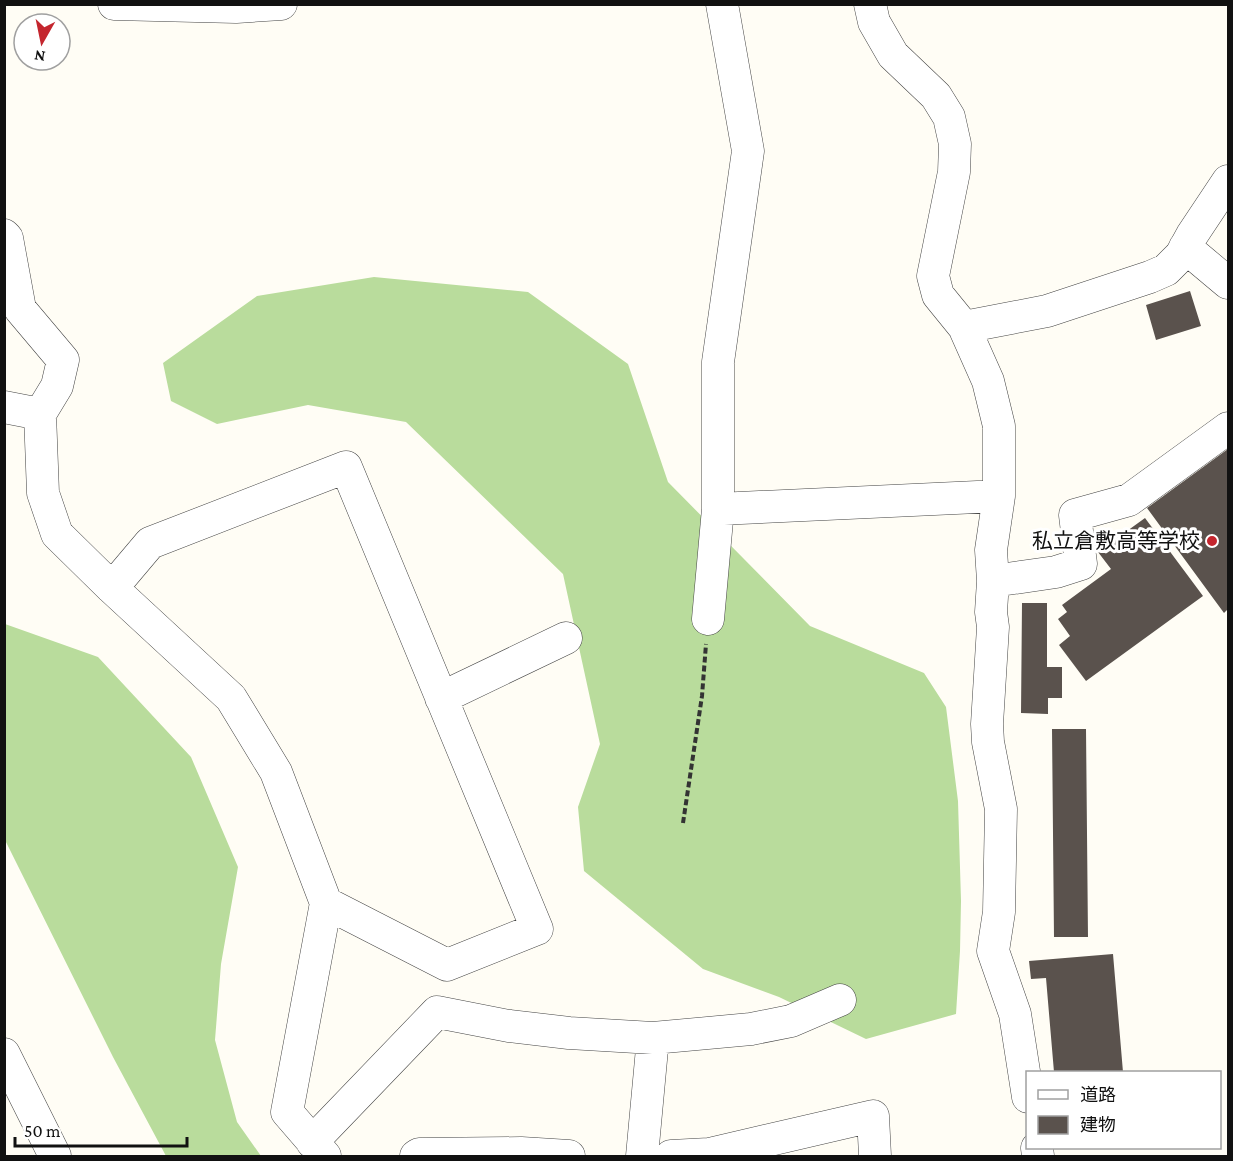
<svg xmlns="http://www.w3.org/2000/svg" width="1233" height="1161" font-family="'Crimson Pro','Noto Sans JP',serif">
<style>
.forest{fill:#b9dc9c}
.building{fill:#5a524d}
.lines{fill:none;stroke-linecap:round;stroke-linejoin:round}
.minor-casing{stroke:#444;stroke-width:33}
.path{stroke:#333;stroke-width:4;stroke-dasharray:6 3;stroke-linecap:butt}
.minor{stroke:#fff;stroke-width:32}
.poi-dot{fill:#c4262e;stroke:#fff;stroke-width:2}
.labels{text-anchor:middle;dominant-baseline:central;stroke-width:6;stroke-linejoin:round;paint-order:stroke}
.poi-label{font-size:21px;fill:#111;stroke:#fff;text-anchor:end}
</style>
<rect width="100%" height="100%" fill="#fffdf5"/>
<path class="forest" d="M374,277L528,292L628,364L668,482L810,626L924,673L946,707L958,801L961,901L960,951L956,1014L866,1039L779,997L703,969L584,871L578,807L600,744L563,574L406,422L308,405L217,424L171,401L163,363L257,296Z
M5,624L98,657L191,757L238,867L221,964L215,1040L237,1122L261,1156H166L113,1057L5,840Z"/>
<path class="building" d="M1190,291L1201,326L1156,340L1146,305Z
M1228,449V609L1224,613L1147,508Z
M1145,518L1203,596L1086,681L1059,645L1070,636L1058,619L1067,612L1062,605L1111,569L1098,552Z
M1022,603H1047V667H1062V698H1048V714L1021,713Z
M1052,729H1086L1088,937H1054Z
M1113,954L1123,1072H1054L1046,978L1031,979L1029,961Z"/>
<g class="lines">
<defs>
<path id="minor" d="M114,4L236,7L281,4
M870,4L874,22L893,55L936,96L949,117L955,144L954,172L933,276L938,295L964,327L988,381L999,426V496L991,550L993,581L991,612L993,627L987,724L988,742L1001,809L999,912L993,951L1015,1014L1028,1097
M4,235L7,238L20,309L63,360L57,386L40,414L43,493L57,534L112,588L231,698L276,772L326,903L287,1112L325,1156
M1185,247L1228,283
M964,327L1047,311L1150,277L1166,270L1181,255L1192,235L1228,181
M4,407L40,414
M718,509L999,496
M993,581L1056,572L1081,564L1075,515L1129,500L1228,428
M112,588L150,543L346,467L537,929L447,965L326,903
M708,619L718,509V362L748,151L722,4
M441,698L566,638
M4,1054L55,1156
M312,1142L437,1012L509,1026L569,1033L653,1038L751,1029L791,1021L840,1000
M1037,1148L1038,1156
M416,1156L419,1154L521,1153L569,1156
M642,1156L653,1038
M671,1156L709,1154L873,1116L875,1156"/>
</defs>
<use href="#minor" class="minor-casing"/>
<path class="path" d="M683,823L702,696L706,644"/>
<use href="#minor" class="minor"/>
</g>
<circle class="poi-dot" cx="1212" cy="541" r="6"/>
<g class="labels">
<g class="poi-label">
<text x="1200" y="541">私立倉敷高等学校</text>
</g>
</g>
<rect width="1233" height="1161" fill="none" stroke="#111111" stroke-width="12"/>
<rect x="1026" y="1071" width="195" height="78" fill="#ffffff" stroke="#a0a0a0" stroke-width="1.5"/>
<rect x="1038" y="1090" width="30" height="9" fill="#ffffff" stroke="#a0a0a0" stroke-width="1.5"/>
<text x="1080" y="1101" font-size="18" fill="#111111">道路</text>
<rect x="1038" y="1116" width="30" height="18" fill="#5a524d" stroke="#a0a0a0" stroke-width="1.5"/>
<text x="1080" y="1131" font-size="18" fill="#111111">建物</text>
<g transform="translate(42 42) rotate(189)"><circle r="28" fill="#ffffff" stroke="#a0a0a0" stroke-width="1.5"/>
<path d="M0-4.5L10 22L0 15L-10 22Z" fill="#c4262e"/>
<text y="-9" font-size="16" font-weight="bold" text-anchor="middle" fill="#111111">N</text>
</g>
<path d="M15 1137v9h172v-9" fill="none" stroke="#111111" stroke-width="3"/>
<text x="24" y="1137" font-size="18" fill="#111111" stroke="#ffffff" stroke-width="4.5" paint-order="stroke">50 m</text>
</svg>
